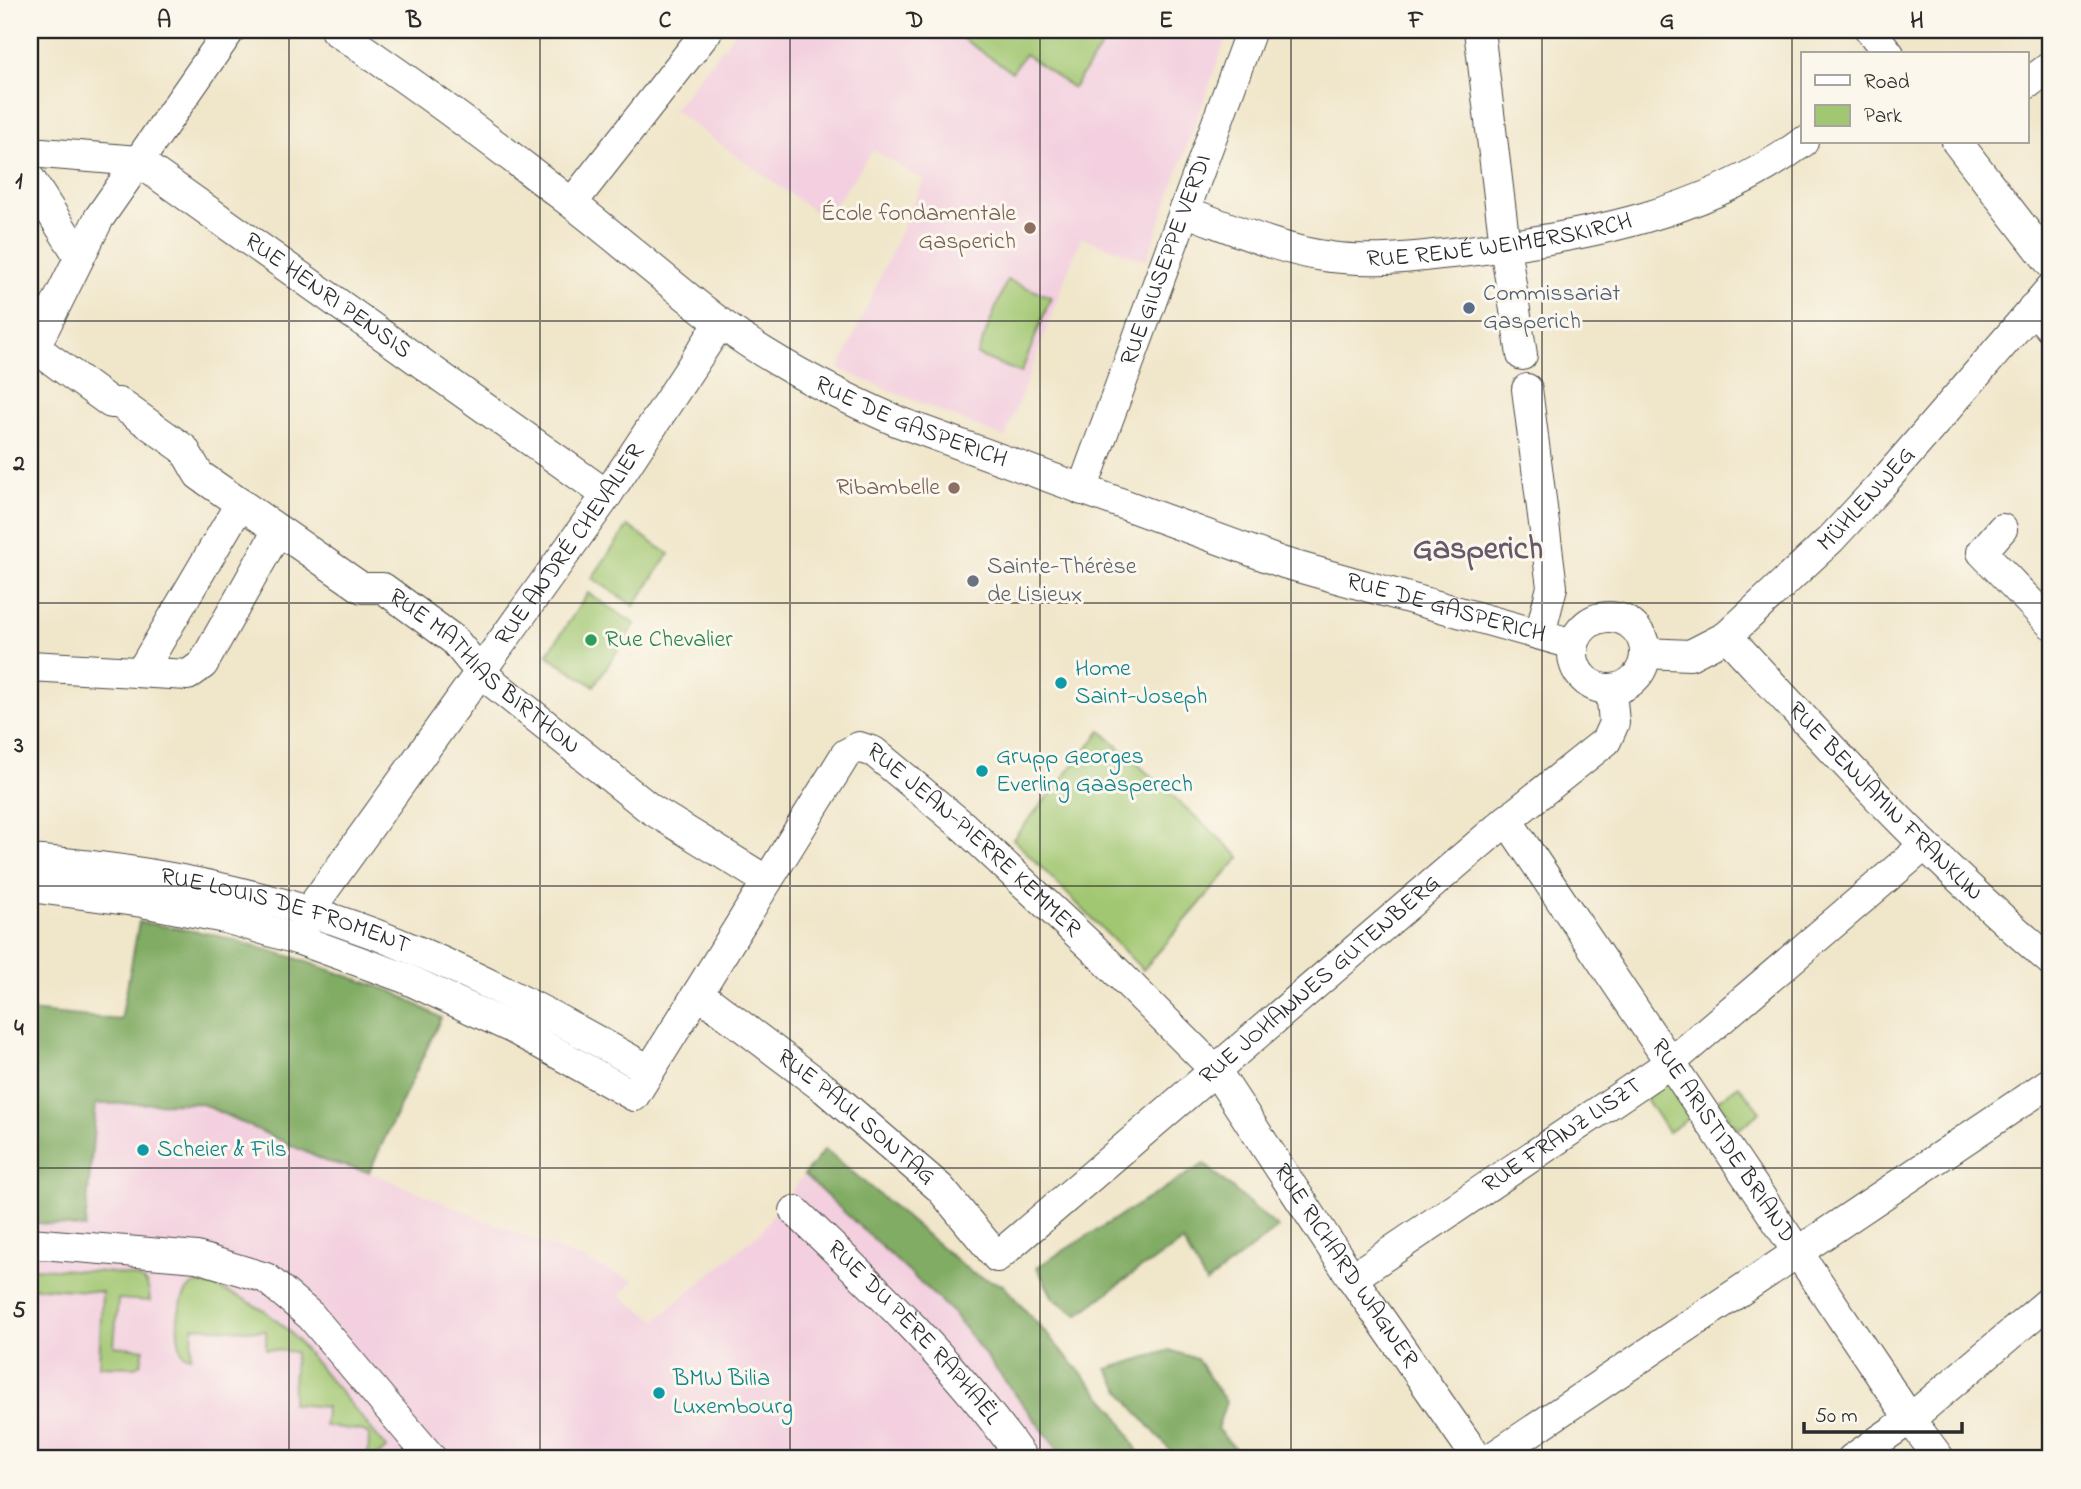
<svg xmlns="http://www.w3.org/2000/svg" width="2081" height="1489" font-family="'Indie Flower',sans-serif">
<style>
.built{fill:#f3cfdf}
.green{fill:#a2c772;stroke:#66794e;stroke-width:2}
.forest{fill:#81ac64;stroke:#566c48;stroke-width:2}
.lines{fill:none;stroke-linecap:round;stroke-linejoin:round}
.minor-casing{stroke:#494743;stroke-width:32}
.minor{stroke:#fff;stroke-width:30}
.grid{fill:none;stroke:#2b2b2b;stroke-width:2;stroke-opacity:0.55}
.education-dot{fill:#8d6e63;stroke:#fbf7ec;stroke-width:2.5}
.service-dot{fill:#5c6f8a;stroke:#fbf7ec;stroke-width:2.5}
.worship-dot{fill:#6b7280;stroke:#fbf7ec;stroke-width:2.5}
.leisure-dot{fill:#2e9e5b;stroke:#fbf7ec;stroke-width:2.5}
.culture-dot{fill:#0f9aa8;stroke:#fbf7ec;stroke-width:2.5}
.labels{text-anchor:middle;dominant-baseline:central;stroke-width:6;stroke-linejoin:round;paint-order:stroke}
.education-label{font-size:24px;fill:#785e54;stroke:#fbf7ec;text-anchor:end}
.street-label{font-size:24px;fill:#2b2b2b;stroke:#fbf7ec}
.service-label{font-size:24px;fill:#4e5e75;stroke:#fbf7ec;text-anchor:start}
.worship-label{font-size:24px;fill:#5b616d;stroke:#fbf7ec;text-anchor:start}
.leisure-label{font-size:24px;fill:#27864d;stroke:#fbf7ec;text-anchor:start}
.culture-label{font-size:24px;fill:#0d838f;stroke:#fbf7ec;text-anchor:start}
.district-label{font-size:32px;font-weight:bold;fill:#665a6a;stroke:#fbf7ec}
.neatline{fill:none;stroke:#2b2b2b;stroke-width:2.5}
.grid-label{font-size:23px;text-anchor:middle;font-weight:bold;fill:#2b2b2b}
</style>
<rect width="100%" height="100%" fill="#fbf7ec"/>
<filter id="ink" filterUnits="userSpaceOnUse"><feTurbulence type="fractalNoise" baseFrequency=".0143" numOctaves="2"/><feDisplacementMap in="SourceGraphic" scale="14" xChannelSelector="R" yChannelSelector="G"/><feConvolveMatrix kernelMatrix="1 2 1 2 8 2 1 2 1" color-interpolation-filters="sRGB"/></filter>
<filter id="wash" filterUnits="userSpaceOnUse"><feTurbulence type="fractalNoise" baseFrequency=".00686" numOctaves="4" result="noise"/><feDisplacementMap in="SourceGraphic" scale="28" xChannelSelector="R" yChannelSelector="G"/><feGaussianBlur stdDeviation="1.57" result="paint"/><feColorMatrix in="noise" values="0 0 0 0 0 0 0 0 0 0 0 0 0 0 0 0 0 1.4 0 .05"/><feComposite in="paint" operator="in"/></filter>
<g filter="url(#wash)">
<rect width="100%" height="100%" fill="#f0e6ca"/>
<path class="built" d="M737,30H1229L1146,261L1081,237L1005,438L839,369L924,180L873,150L825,219L673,110Z
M200,1103L325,1161L369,1172L634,1281L619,1295L656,1320L760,1232L804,1175L952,1312L1065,1459H30V1222L85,1227L95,1104Z"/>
<path class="green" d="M950,30H1113L1073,88L1025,54L1012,72Z
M1007,280L1051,297L1021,373L977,355Z
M628,526L669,554L634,606L592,578Z
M588,593L635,624L594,686L547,655Z
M1101,731L1240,857L1143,970L1013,839Z
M1669,1080L1691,1117L1668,1132L1645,1097Z
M1739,1085L1760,1112L1739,1129L1735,1124L1731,1126L1726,1119L1729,1116L1717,1101Z
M30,1268C52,1269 128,1270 144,1281C150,1286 149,1295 150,1301L118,1299L114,1346L144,1349L141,1363L135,1367L99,1366L102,1292L30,1287Z
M197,1283L215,1287L242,1298L265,1311L289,1331L387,1448L374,1459H368L369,1435L364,1431L325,1426L326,1407L292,1404L295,1352L266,1349V1331L193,1327L191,1356L184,1355C173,1339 176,1290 197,1283Z"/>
<path class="forest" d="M139,922L212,934L292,957L394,992L441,1018L369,1172L325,1161L200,1103L96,1104L85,1228L30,1222V1011L121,1020Z
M825,1149L973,1274L1003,1285L1115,1411L1142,1459H1065L952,1312L804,1175Z
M1204,1164L1278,1228L1206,1283L1183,1242L1134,1273L1078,1315L1053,1298L1037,1267Z
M1170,1350L1197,1359L1226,1402L1217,1429L1245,1459H1174L1169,1449L1130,1404L1107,1369Z"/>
</g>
<g filter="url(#ink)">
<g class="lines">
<defs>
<g id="minor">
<path id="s1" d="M335,30C415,84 493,142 570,202C621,241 668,283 719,322C774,363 837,395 899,422L1284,563L1573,644"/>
<path d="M1479,30L1505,246L1522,355"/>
<path d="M1870,30L1889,54"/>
<path d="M2027,84L2051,66"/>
<path d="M1957,142L2051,264"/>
<path id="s2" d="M30,152L138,161L607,495"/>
<path d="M30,179L79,256"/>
<path d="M572,203L708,30"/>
<path id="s3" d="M1184,211C1229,227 1284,252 1331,257C1377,263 1423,256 1469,251C1586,236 1706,214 1803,142"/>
<path d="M2033,308L2051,329"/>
<path id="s4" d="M34,347L111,403H119L184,449L199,475L362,588H383L454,640L481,673L649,808L767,881"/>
<path d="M30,357L99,218L230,30"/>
<path d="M1527,389L1552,587L1540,634"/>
<path id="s5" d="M1082,490L1251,30"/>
<path d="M2002,529L1982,552L2051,624"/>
<circle cx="1609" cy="653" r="36"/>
<path id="s6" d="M1727,636C1831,748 1934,863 2051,961"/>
<path id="s7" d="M1645,653L1690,655L1727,636L1831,539L1881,485L2051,288"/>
<path d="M30,666L188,675L203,664L278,530"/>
<path d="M141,672L240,504"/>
<path id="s8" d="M1507,820L1910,1419L1940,1459"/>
<path id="s9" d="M30,860C162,870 295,899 417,951C497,985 573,1027 649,1070"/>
<path id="s10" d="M30,887L142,902L225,918L300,940L405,978L514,1029L634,1096L846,754L859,747L874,752L962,825L1096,951L1216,1071L1352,1278L1478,1459"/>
<path id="s11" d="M300,940L309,911L607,495L720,323"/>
<path id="s12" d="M698,993L825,1089L940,1188L997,1257L1507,820L1606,741L1614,723L1611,690"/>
<path id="s13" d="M795,1211C876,1288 958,1368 1023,1459"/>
<path d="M30,1243L197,1257L266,1278L311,1316L432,1459"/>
<path id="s14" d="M1352,1278L1670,1063L1925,845"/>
<path d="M1490,1459L2051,1082"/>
<path d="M1852,1459L1910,1419L2051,1300"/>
</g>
</defs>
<use href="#minor" class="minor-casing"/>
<use href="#minor" class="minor"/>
</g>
</g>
<path class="grid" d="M289,30V1459M540,30V1459M790,30V1459M1040,30V1459M1291,30V1459M1542,30V1459M1792,30V1459M30,321H2051M30,603H2051M30,886H2051M30,1168H2051"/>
<g class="education-dot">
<circle cx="1030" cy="228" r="7"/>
<circle cx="954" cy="488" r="7"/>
</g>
<circle class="service-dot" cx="1469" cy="308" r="7"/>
<circle class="worship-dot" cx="973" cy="581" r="7"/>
<circle class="leisure-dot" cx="591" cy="640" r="7"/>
<g class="culture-dot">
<circle cx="1061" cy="683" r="7"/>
<circle cx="982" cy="771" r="7"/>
<circle cx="143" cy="1150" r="7"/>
<circle cx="659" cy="1393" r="7"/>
</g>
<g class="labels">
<g class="education-label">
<text x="1016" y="214">École fondamentale<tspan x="1016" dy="28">Gasperich</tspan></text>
<text x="940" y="488">Ribambelle</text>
</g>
<g class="street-label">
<text stroke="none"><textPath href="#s3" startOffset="324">RUE RENÉ WEIMERSKIRCH</textPath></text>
<text stroke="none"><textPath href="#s5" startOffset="245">RUE GIUSEPPE VERDI</textPath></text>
<text stroke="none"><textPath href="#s2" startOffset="341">RUE HENRI PENSIS</textPath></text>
<text stroke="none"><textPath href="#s1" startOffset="700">RUE DE GASPERICH</textPath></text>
<text stroke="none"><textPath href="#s7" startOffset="282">MÜHLENWEG</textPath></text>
<text stroke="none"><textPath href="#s11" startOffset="480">RUE ANDRÉ CHEVALIER</textPath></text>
<text stroke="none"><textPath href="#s1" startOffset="1267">RUE DE GASPERICH</textPath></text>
<text stroke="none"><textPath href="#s4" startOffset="564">RUE MATHIAS BIRTHON</textPath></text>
<text stroke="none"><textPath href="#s6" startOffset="229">RUE BENJAMIN FRANKLIN</textPath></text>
<text stroke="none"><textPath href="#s10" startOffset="1211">RUE JEAN-PIERRE KEMMER</textPath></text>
<text stroke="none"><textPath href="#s9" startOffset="261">RUE LOUIS DE FROMENT</textPath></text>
<text stroke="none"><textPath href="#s12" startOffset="826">RUE JOHANNES GUTENBERG</textPath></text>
<text stroke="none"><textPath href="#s12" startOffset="201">RUE PAUL SONTAG</textPath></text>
<text stroke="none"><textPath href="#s14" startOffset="254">RUE FRANZ LISZT</textPath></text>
<text stroke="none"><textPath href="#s8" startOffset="387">RUE ARISTIDE BRIAND</textPath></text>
<text stroke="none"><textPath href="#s10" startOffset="1780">RUE RICHARD WAGNER</textPath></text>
<text stroke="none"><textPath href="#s13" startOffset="170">RUE DU PÈRE RAPHAËL</textPath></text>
</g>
<g class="service-label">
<text x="1483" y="294">Commissariat<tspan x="1483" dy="28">Gasperich</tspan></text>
</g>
<g class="worship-label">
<text x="987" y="567">Sainte-Thérèse<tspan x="987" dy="28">de Lisieux</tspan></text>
</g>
<g class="leisure-label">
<text x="605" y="640">Rue Chevalier</text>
</g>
<g class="culture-label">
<text x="1075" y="669">Home<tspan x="1075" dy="28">Saint-Joseph</tspan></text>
<text x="996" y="757">Grupp Georges<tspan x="996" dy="28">Everling Gaasperech</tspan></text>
<text x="157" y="1150">Scheier &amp; Fils</text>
<text x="673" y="1379">BMW Bilia<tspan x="673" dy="28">Luxembourg</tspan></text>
</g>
<g class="district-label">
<text x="1478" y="550">Gasperich</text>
</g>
</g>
<rect width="2081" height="1489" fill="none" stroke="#fbf7ec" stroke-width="77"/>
<rect x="1801" y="52" width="228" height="91" fill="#fbf7ec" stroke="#a8a59f" stroke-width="2"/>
<rect x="1815" y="75" width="35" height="10" fill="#ffffff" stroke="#a8a59f" stroke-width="2"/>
<text x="1864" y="88" font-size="21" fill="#2b2b2b">Road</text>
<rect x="1815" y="105" width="35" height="21" fill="#a2c772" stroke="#a8a59f" stroke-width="2"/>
<text x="1864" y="122" font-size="21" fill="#2b2b2b">Park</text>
<path d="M1804 1422v10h158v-10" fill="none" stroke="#2b2b2b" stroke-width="3.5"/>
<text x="1815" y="1422" font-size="21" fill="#2b2b2b" stroke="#fbf7ec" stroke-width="5" paint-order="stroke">50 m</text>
<rect x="38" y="38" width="2004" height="1412" class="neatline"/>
<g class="grid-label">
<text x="164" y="27">A</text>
<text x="414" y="27">B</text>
<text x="665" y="27">C</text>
<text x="915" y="27">D</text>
<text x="1166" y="27">E</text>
<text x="1416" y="27">F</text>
<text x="1667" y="27">G</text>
<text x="1917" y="27">H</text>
<text x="19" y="188">1</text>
<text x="19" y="470">2</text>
<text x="19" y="752">3</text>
<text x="19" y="1035">4</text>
<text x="19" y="1317">5</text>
</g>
</svg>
